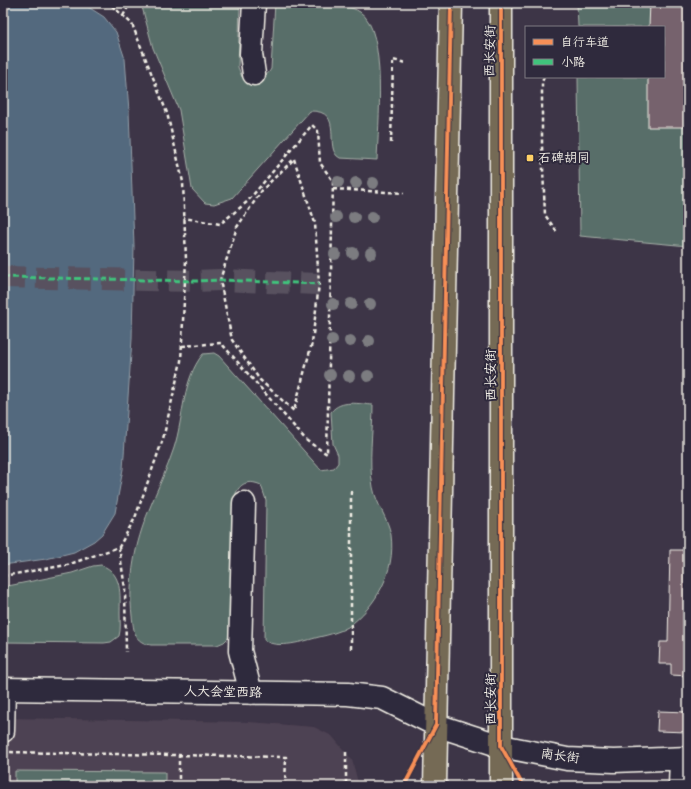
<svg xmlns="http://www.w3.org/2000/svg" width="691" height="789" font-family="Pangolin,'LXGW WenKai TC',sans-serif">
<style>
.built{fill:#4e4252}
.green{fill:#596e69;stroke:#a6b0a8}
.water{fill:#52697e;stroke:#939fa8}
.building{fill:#76626d;stroke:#f4f1e8}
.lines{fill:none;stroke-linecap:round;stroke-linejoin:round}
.minor-tunnel{stroke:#58515f;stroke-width:22;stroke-dasharray:22 11;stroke-linecap:butt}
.minor-casing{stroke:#f4f1e8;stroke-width:25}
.highway-casing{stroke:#f4f1e8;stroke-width:25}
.path{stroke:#f4f1e8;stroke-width:2.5;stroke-dasharray:4 3;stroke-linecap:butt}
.minor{stroke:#2f2a3d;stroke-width:22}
.highway{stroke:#756a55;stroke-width:22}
.quiet{stroke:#40c37c;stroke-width:3;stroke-dasharray:6 3;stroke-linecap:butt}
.cycleway-casing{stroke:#2f2a3d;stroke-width:6}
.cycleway{stroke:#f78f57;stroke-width:4}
.tree{fill:#7b7c80}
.poi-dot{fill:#ffd166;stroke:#2f2a3d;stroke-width:1.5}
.labels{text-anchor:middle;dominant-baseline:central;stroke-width:4;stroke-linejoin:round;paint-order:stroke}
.street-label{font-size:13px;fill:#f4f1e8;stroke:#2f2a3d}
.poi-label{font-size:13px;fill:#f4f1e8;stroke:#2f2a3d;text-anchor:start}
</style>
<rect width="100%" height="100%" fill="#3d3547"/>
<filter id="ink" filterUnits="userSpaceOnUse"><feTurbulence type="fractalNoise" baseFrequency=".025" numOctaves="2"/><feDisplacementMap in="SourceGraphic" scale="8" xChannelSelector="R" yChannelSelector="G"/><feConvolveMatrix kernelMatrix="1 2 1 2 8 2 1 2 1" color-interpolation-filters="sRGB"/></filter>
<g filter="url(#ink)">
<path class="built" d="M3,718L249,722L314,727L332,736L352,760L359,786H3Z"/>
<path class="green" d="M141,3H240L238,67L242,77C253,82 265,80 271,69L275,3C297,3 342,0 360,12C388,30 378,127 377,160L340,158C322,149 346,110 310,111L232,198L214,204L205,203L192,189L179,110L153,48Z
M577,3H688V246L580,236L578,77H664V27H578Z
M214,353L219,356L321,470L334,468L338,463V455L333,444L331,412C341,399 359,404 373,405C373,432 368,461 373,487C376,504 388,518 391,535C396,572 376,606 348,627C340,632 328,635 319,637C304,641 278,650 264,640L266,500L261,485C250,480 241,482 236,493L229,637L224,642L217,645H151C134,642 134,632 132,616C128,580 135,543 149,510C157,489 167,470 174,448C184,417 182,380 203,354Z
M101,565C123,573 120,595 120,614C120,621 121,629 119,636L111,642L104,643L3,642V587L72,573L93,566Z
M15,771L165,772V786H15Z"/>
<path class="water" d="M3,3H82L104,17L116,32L125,59L129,111L134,246L132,339L123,469L115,513L102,534L94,541L74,552L46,559L3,565Z"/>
<path class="building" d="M650,3H688V127H648V77H664V27H649Z
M670,550H688V676L671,675V664H659L660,642H668Z
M658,711L688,712V732L657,731Z"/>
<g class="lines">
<path class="minor-tunnel" d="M3,277L197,281L220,280L319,284"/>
<defs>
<path id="minor" d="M254,3L251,54L254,74
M244,503L240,651L251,693
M3,689L348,694L382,698L436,725L501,746L567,759L614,761L688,758
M3,731L4,689
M680,786L681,759"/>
<path id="highway" d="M501,3V786
M435,786L451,3"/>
</defs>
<use href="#minor" class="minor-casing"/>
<use href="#highway" class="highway-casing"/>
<path class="path" d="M123,16L130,3
M544,77L542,82V146L545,215L557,232
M391,143L393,60L406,63
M294,159L315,223L319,284L312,343L294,411L260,380L232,340L220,280L237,227L263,189Z
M333,189L404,193
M182,346L221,343L307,441L327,454L333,181L320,163L318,131L312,125L247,202L220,224L184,218
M119,547L125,589L126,652
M3,576L67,565L119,547L135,518L163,439L181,361L186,260L183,182L167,113L132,24L109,3
M351,649V491
M3,752L286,757L285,786
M346,752V786
M179,786V755"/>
<use href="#minor" class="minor"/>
<use href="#highway" class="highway"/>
<path class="quiet" d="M3,277L197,281L220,280L319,284"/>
<defs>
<path id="cycleway" d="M501,3V746L523,786
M404,786L436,725L451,3"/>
</defs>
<use href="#cycleway" class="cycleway-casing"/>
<use href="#cycleway" class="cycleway"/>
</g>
<g class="tree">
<circle cx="338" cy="182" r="6"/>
<circle cx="356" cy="183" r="6"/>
<circle cx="373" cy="183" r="6"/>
<circle cx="336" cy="217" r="6"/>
<circle cx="354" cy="217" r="6"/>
<circle cx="372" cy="217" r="6"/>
<circle cx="353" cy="253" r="6"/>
<circle cx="371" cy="253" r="6"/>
<circle cx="335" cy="254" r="6"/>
<circle cx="333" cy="304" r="6"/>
<circle cx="351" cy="304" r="6"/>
<circle cx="370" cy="304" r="6"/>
<circle cx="332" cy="340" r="6"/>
<circle cx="350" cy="341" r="6"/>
<circle cx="369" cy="341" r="6"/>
<circle cx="330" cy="375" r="6"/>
<circle cx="349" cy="376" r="6"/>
<circle cx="368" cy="376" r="6"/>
</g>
</g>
<rect class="poi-dot" x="526" y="154" width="8" height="8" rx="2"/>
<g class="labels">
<g class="street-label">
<text transform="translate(490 51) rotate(-89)">西长安街</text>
<text transform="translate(491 375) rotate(-90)">西长安街</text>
<text transform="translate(223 692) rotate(1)">人大会堂西路</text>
<text transform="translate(491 699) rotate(-90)">西长安街</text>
<text transform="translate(560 756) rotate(8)">南长街</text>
</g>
<g class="poi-label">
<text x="538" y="158">石碑胡同</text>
</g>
</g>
<rect width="691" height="789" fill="none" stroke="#2f2a3d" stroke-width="16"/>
<rect x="8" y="8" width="675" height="773" fill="none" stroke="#f4f1e8" stroke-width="1.5" filter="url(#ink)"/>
<rect x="525" y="26" width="140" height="52" fill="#2f2a3d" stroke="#7e7a81"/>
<rect x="533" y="39" width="20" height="6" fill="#f78f57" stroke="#7e7a81"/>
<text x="561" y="46" font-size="12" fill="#f4f1e8">自行车道</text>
<rect x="533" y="59" width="20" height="6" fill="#40c37c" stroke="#7e7a81"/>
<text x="561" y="66" font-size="12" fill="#f4f1e8">小路</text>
</svg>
